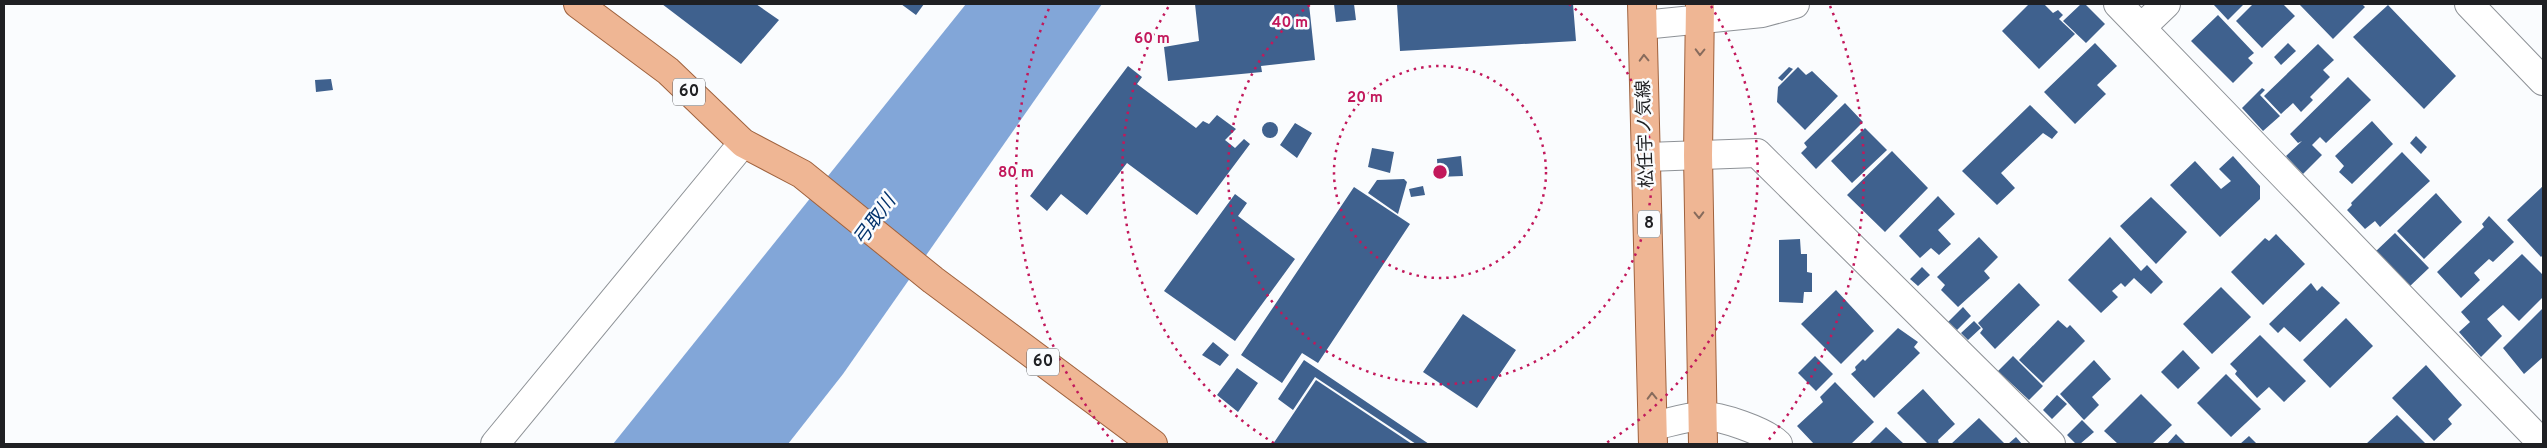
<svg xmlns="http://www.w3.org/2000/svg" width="2547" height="448" font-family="Overpass,'Noto Sans JP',sans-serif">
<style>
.water{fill:#82a6d8}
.building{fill:#3f618e}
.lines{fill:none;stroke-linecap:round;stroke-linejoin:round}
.minor-casing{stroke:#8e9297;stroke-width:30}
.major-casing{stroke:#9f623e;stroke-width:30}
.minor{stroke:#fff;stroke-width:28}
.major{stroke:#efb694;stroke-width:28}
.oneway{stroke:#876b5c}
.ring{fill:none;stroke:#c2185b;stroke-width:2.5;stroke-dasharray:2.5 5}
.labels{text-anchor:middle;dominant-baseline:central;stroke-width:5;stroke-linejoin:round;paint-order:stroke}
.shield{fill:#fafcfe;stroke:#616265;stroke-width:1}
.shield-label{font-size:16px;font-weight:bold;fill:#1f2023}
.street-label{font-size:18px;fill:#1f2023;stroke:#fafcfe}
.water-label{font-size:19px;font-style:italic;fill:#00316b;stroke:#fafcfe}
.centre{fill:#c2185b;stroke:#fafcfe;stroke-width:2.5}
.ring-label{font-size:15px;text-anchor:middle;font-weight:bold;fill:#c2185b;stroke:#fafcfe;stroke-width:5;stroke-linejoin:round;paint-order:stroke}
</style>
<rect width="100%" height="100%" fill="#fafcfe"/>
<path class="water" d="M966,4H1102L843,374L788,444H613Z"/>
<path class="building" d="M662,4H756L779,20L741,64Z
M901,4H924L916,15Z
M1195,4H1309L1315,60L1261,66L1262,72L1168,81L1164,47L1199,41Z
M1334,4H1354L1356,20L1336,22Z
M1397,4H1573L1576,41L1400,51Z
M2029,4H2044L2053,13L2058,10L2063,15L2059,19L2075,34L2039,69L2002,31Z
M2081,4H2085L2105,24L2086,43L2063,21Z
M2213,4H2244L2228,20Z
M2253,4H2283L2295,16L2262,48L2236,21Z
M2299,4H2362L2365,7L2333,39Z
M2388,5L2456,76L2424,109L2353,37Z
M2218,15L2254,53L2248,58L2253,63L2233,83L2191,41Z
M2095,43L2117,66L2097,85L2106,94L2075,124L2044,92Z
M2288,43L2296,51L2281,65L2274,57Z
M2318,44L2334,60L2323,70L2330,77L2310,97L2313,100L2301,112L2293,103L2281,114L2264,96Z
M1128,66L1142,77L1137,84L1196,128L1203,121L1209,124L1217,115L1236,129L1225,140L1235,148L1244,139L1250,144L1197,215L1127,163L1087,215L1061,194L1047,211L1030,196Z
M1789,67L1793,69L1782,81L1778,78Z
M1798,67L1806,75L1812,71L1838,96L1805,130L1777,102L1778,87Z
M2348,77L2371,100L2326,143L2320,137L2312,145L2322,155L2303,174L2286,156L2302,141L2298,143L2290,134Z
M331,79L333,90L316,92L315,80Z
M2262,88L2265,90L2260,95L2280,116L2263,131L2242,108Z
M1845,103L1863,122L1816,169L1801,153L1807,147L1804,143Z
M2030,105L2058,132L2052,139L2043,133L2001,173L2015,188L1997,205L1962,171Z
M2372,121L2393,144L2352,184L2339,172L2344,166L2335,156Z
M1262 130a8 8 0 1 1 16 0a8 8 0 1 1-16 0Z
M1295,123L1312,133L1297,158L1280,145Z
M1865,128L1887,150L1852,183L1831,161Z
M2416,136L2427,147L2421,154L2410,143Z
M1372,148L1394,152L1390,173L1368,167Z
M1892,151L1928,188L1885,232L1847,195Z
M2402,152L2430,181L2380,227L2375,221L2365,229L2347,210L2352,205L2351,203Z
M1461,156L1463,176L1438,177L1437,159Z
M2233,156L2260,186V199L2220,237L2170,185L2195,161L2221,189L2231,181L2219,169Z
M1404,179L1407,182L1398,214L1368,193L1377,180Z
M1423,186L1425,195L1411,197L1409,189Z
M2543,186V255L2541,257L2507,220Z
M1354,187L1410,224L1318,363L1302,353L1282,383L1241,355Z
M2436,193L2462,222L2424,259L2397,231Z
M1235,194L1247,203L1238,216L1295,259L1235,341L1164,291Z
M1938,196L1955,214L1938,230L1951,244L1939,255L1931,248L1920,258L1899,236Z
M2151,197L2187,232L2156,264L2120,226Z
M2489,216L2514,242L2493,262L2489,259L2474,273L2480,280L2461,298L2437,272L2484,227L2482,224Z
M2395,233L2429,268L2409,287L2375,252Z
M2276,234L2305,264L2263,305L2231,272L2265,238L2269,241Z
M1979,237L1998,257L1984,271L1990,278L1958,307L1941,290L1945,285L1937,277Z
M2110,237L2141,271L2147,265L2163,282L2151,294L2134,278L2125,287L2121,283L2112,291L2118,297L2101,313L2068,280Z
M1800,239L1801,254H1807V272L1812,273V292H1804L1803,303L1779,302V240Z
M2522,254L2543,275V297L2519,321L2503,305L2487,319L2502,336L2481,357L2459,332L2470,322L2461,312Z
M1922,267L1930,275L1918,286L1910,279Z
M2019,283L2040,305L1995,349L1980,333L1983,329L1978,323Z
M2311,283L2317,291L2322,286L2340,303L2300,342L2284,327L2278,333L2269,324Z
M2221,287L2251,317L2212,354L2183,324Z
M1836,290L1874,331L1841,364L1801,324Z
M1963,307L1971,316L1957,330L1948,322Z
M2543,308V357L2524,374L2503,348Z
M1463,314L1516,350L1477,408L1423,372Z
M2346,318L2373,346L2330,388L2303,360Z
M2058,320L2067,328L2070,325L2085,341L2043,383L2019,360Z
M1974,321L1981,328L1968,340L1961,333Z
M1898,328L1918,342L1914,347L1920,353L1874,398L1851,374L1856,370L1855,367L1863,359L1865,361Z
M2260,335L2306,381L2284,402L2269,387L2257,398L2235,374L2237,371L2230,364Z
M1213,342L1229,355L1220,366L1202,355Z
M2183,350L2200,368L2178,389L2161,372Z
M1815,356L1833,374L1816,391L1798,373Z
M2013,356L2043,386L2029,400L1998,371Z
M1304,360L1429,444H1416L1315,377L1293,410L1278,399Z
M2094,360L2111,379L2092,397L2099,405L2084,420L2060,394Z
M2426,365L2462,405L2448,419L2452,424L2434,441L2392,398Z
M1237,368L1258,383L1238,412L1217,395Z
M2226,374L2261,409L2231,437L2197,403Z
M1316,380L1412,444H1273Z
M1835,382L1874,422L1851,444H1814L1797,426L1823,402L1820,397Z
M1923,389L1955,424L1938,440L1939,444H1928L1897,413Z
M2141,394L2172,425L2152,444H2118L2104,431Z
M2057,395L2067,404L2052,419L2043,410Z
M2397,415L2426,444H2366Z
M1979,418L2005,444H1951Z
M2082,420L2094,432L2080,444H2076L2067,435Z
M1886,427L1904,444H1869Z
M2176,434L2186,444H2167Z
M2249,436L2257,444H2240Z
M2016,437L2022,444H2008Z"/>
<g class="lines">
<defs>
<path id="minor" d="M2118,4L2543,444
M2469,4L2543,81
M1643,25L1762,13L1795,4
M2142,27L2166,4
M1647,157L1757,153L2051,444
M1653,426C1668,423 1686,417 1702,416C1721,416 1765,431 1778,444
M495,444L743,143"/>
<path id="major" d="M578,4L668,71L743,143L802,174L933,280L1153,444
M1642,4L1653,444
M1700,4L1698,155L1703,444"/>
</defs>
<use href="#minor" class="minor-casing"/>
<use href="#major" class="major-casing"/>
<use href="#minor" class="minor"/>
<use href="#major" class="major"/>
</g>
<defs><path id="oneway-chevron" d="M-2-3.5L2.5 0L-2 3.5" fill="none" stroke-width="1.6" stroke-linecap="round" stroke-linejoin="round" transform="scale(1.25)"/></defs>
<g class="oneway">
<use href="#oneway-chevron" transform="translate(1700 52) rotate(91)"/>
<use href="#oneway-chevron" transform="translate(1644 58) rotate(-92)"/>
<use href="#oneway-chevron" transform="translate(1699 215) rotate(89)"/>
<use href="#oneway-chevron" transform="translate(1652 396) rotate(-91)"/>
</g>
<g class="ring">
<circle cx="1440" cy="172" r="106"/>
<path d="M1569 4A212 212 0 1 1 1311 4"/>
<path d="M1274 443A318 318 0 0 1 1169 6M1711 6A318 318 0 0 1 1606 443"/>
<path d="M1113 442A424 424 0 0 1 1050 6M1830 6A424 424 0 0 1 1767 442"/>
</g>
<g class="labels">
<g class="shield">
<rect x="673" y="78.5" width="32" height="27" rx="4"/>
<rect x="1638" y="210.5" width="22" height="27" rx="4"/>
<rect x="1027" y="348.5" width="32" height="27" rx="4"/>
</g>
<g class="shield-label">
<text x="689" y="92">60</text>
<text x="1649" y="224">8</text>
<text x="1043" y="362">60</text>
</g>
<g class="street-label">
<text transform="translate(1646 134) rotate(-92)">松任宇ノ気線</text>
</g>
<g class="water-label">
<text transform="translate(875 221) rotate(-54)">弓取川</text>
</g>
</g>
<circle cx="1440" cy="172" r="8" class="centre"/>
<g class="ring-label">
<text x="1290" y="27">40 m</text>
<text x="1152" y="43">60 m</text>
<text x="1365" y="102">20 m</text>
<text x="1016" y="177">80 m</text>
</g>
<rect width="2547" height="448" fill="none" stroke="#1f2023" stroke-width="10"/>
</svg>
